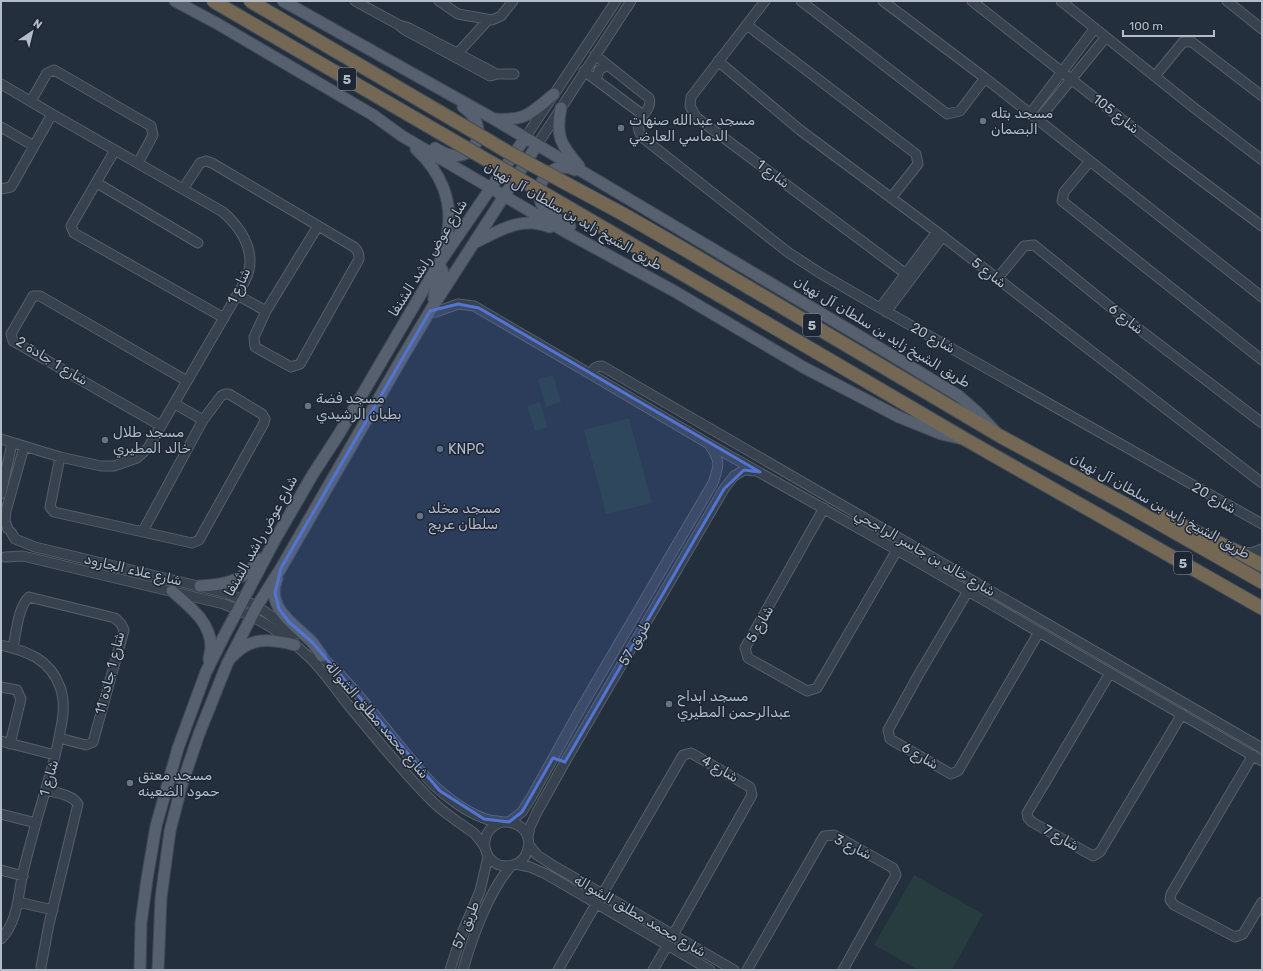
<svg xmlns="http://www.w3.org/2000/svg" width="1263" height="971" font-family="Rubik,Cairo,sans-serif">
<style>
.green{fill:#263c3f}
.lines{fill:none;stroke-linecap:round;stroke-linejoin:round}
.minor-casing{stroke:#565f6c;stroke-width:11}
.major-casing{stroke:#414a57;stroke-width:13}
.highway-casing{stroke:#434c59;stroke-width:15}
.minor{stroke:#38414e;stroke-width:9}
.major{stroke:#56606e;stroke-width:11}
.highway{stroke:#746855;stroke-width:13}
.highway-bridge-casing{stroke:#434c59;stroke-width:15;stroke-linecap:butt}
.highway-bridge{stroke:#746855;stroke-width:13}
.marked{fill:#5274d3;fill-opacity:0.2;stroke:#5274d3;stroke-width:3;stroke-linejoin:round}
.worship-dot{fill:#6b7280;stroke:#1d2633;stroke-width:1.5}
.service-dot{fill:#5c6f8a;stroke:#1d2633;stroke-width:1.5}
.labels{text-anchor:middle;dominant-baseline:central;stroke-width:3;stroke-linejoin:round;paint-order:stroke}
.shield{fill:#1d2633;stroke:#878f9c;stroke-width:1}
.shield-label{font-size:13px;font-weight:bold;fill:#b4bcc9}
.poi-label{font-size:14px;fill:#b4bcc9;stroke:#1d2633;text-anchor:start}
.street-label{font-size:14px;fill:#b4bcc9;stroke:#1d2633}
</style>
<rect width="100%" height="100%" fill="#242f3e"/>
<path class="green" d="M553,375L561,402L546,407L538,379Z
M540,402L548,427L535,431L527,406Z
M629,418L652,503L606,514L584,430Z
M914,875L983,914L952,970H919L874,945Z"/>
<g class="lines">
<defs>
<path id="minor" d="M355,1L399,25
M439,1L458,14L492,20L501,16L513,1
M765,1L691,97L690,106L696,117L906,274
M801,1L947,114L960,111L985,78
M883,1L985,78L1262,297
M972,1L1170,157L1262,226
M1061,1L1193,107L1262,160
M1227,1L1262,29
M399,25L409,28L493,72L494,75L490,76L405,30Z
M747,25L916,154L918,164L891,198
M457,54L488,20
M595,55L649,98C654,114 628,118 643,138L789,253L823,275L880,308L1262,524
M718,61L800,130L937,232L1262,483
M584,71L643,115
M494,74H514
M1155,76L1183,42H1192L1262,96
M596,80L599,70L607,65
M1,84L52,114L223,212C239,226 254,247 249,270C247,279 242,287 237,295L161,426L148,448L137,458L114,466H101L60,457L1,439
M31,101L47,73L54,70L151,126L153,135L138,163
M1030,114L1095,28
M1038,120L1106,37
M1,127L34,146
M525,138L616,1
M537,145L631,1
M115,150L71,226L74,233L224,318
M1090,161L1064,192L1062,201L1262,360
M97,183L198,243
M1,189L11,187L52,114
M183,189L200,163L206,161L212,163L354,247C358,251 359,253 359,259L300,364L291,367L255,347L254,337L266,311L318,226
M997,279L1024,246L1034,245L1114,310L1262,423
M237,295L266,311
M880,308L937,232
M430,311L436,312L458,304L474,306L592,375
M886,312L943,236
M175,404L203,420
M161,426L13,341L11,334L33,296H40L187,381
M60,457L50,507L54,512L192,543L199,540L264,423L265,419L262,414L229,394H225L221,396L203,420L143,531
M1,494L12,443
M824,508L745,648L748,658L807,691L817,688L897,550
M8,529L5,521L6,511L24,447
M11,532L15,539L35,547L227,593L257,606L296,634
M1243,552L1251,553L1262,549
M5,557L23,556L224,604C255,616 285,634 309,657C324,671 336,690 349,706C377,739 404,774 435,804C447,815 461,824 474,833L479,839L484,846
M968,591L919,674L888,730L890,739L951,774L958,771L1039,632
M1,645C27,651 50,659 60,687C65,700 63,719 60,732C55,763 44,793 36,823C31,841 26,859 22,877C18,899 17,922 1,939
M13,648C16,633 18,607 29,597L115,618L121,624L124,630L93,742L86,745L59,738
M316,652C349,679 377,719 405,752C417,766 429,783 444,794C456,804 471,814 486,819C499,824 515,818 525,831C533,843 527,862 513,865C484,873 472,830 503,822
M1110,673L1027,813L1028,818L1032,822L1093,856L1100,852L1182,714
M1,687L17,690L21,699L10,744
M1,741L55,755
M1262,748L602,366C596,366 592,369 592,375L709,444L897,550L1262,761
M1253,755L1171,894L1170,900L1174,905L1235,937L1243,934L1262,902
M1,814L36,823
M509,822L522,812L532,796L581,708L713,483C719,465 721,462 710,446
M528,837L530,827L537,812L565,762L724,489L734,476L744,470L755,471
M529,845L537,855L554,866L734,970
M516,864L530,867L546,874L710,970
M1,870L23,876
M602,895L683,755L691,753L750,787L752,795L673,935
M18,902L53,910
M41,967L49,924L78,804C71,794 56,793 45,790
M450,970L462,933L480,891L488,857
M463,970C472,938 489,891 511,866
M558,970L596,904
M653,970L667,946
M747,970L824,836L834,835L893,868L896,875L843,970"/>
<path id="major" d="M175,1L218,24L373,115L402,136L564,231L674,291L803,367L899,417L941,434L963,439
M283,1L492,118L878,347L959,396L976,411L995,431
M561,108C555,136 561,145 579,166
M495,119C526,121 531,113 554,94
M435,148C440,151 445,154 450,155C478,161 490,124 463,107
M416,149C441,172 454,202 447,236C445,243 442,249 440,256
M570,226C562,221 549,216 544,208C529,187 552,158 575,170
M474,243C491,235 511,222 531,223C537,223 544,225 550,227
M434,300C433,284 451,275 438,265
M277,579C265,607 294,624 311,641C315,645 318,651 322,656
M200,586C226,585 243,581 260,559
M172,591C189,606 211,622 211,647C211,651 209,656 209,660
M232,657C250,636 271,639 295,645
M140,970L141,923L147,879L156,826L178,748L206,672L224,636L276,538L313,474L339,434L438,265L525,138
M158,970L161,898L170,831L182,784L199,734L227,664L257,606L281,568L398,365L430,311L537,145"/>
<path id="highway" d="M486,139L506,151
M623,214L682,248L1000,436L1125,504L1262,582
M609,231L965,439L1262,608
M1163,516L1238,552L1262,565"/>
</defs>
<use href="#minor" class="minor-casing"/>
<use href="#major" class="major-casing"/>
<use href="#highway" class="highway-casing"/>
<use href="#minor" class="minor"/>
<use href="#major" class="major"/>
<use href="#highway" class="highway"/>
<defs>
<path id="highway-bridge" d="M213,1L609,231
M250,1L486,139
M506,151L623,214"/>
</defs>
<use href="#highway-bridge" class="highway-bridge-casing"/>
<use href="#highway-bridge" class="highway-bridge"/>
</g>
<path class="marked" d="M458,304L479,308L760,472L744,470L724,489L565,762L553,758L522,812L509,822L484,819L440,791L312,642L289,622L279,609L275,593L281,568L430,311Z"/>
<g class="worship-dot">
<circle cx="983" cy="121" r="4"/>
<circle cx="621" cy="128" r="4"/>
<circle cx="308" cy="406" r="4"/>
<circle cx="105" cy="440" r="4"/>
<circle cx="420" cy="516" r="4"/>
<circle cx="669" cy="704" r="4"/>
<circle cx="130" cy="783" r="4"/>
</g>
<circle class="service-dot" cx="440" cy="449" r="4"/>
<g class="labels">
<g class="shield">
<rect x="338" y="68" width="18" height="22" rx="3"/>
<rect x="803" y="314" width="18" height="22" rx="3"/>
<rect x="1174" y="552" width="18" height="22" rx="3"/>
</g>
<g class="shield-label">
<text x="347" y="79">5</text>
<text x="812" y="325">5</text>
<text x="1183" y="563">5</text>
</g>
<g class="poi-label">
<text x="991" y="113">مسجد بتله<tspan x="991" dy="16">البصمان</tspan></text>
<text x="629" y="120">مسجد عبدالله صنهات<tspan x="629" dy="16">الدماسي العارضي</tspan></text>
<text x="316" y="398">مسجد فضة<tspan x="316" dy="16">بطيان الرشيدي</tspan></text>
<text x="113" y="432">مسجد طلال<tspan x="113" dy="16">خالد المطيري</tspan></text>
<text x="448" y="449">KNPC</text>
<text x="428" y="508">مسجد مخلد<tspan x="428" dy="16">سلطان عريج</tspan></text>
<text x="677" y="696">مسجد ابداح<tspan x="677" dy="16">عبدالرحمن المطيري</tspan></text>
<text x="138" y="775">مسجد معتق<tspan x="138" dy="16">حمود الضعينه</tspan></text>
</g>
<g class="street-label">
<text transform="translate(1116 114) rotate(38)">شارع 105</text>
<text transform="translate(773 174) rotate(37)">شارع 1</text>
<text transform="translate(573 216) rotate(30)">طريق الشيخ زايد بن سلطان آل نهيان</text>
<text transform="translate(428 258) rotate(-58)">شارع عوض راشد الشنفا</text>
<text transform="translate(989 273) rotate(38)">شارع 5</text>
<text transform="translate(239 286) rotate(-66)">شارع 1</text>
<text transform="translate(1126 319) rotate(38)">شارع 6</text>
<text transform="translate(882 332) rotate(31)">طريق الشيخ زايد بن سلطان آل نهيان</text>
<text transform="translate(933 338) rotate(29)">شارع 20</text>
<text transform="translate(52 361) rotate(31)">شارع 1 جادة 2</text>
<text transform="translate(1214 498) rotate(30)">شارع 20</text>
<text transform="translate(1160 506) rotate(29)">طريق الشيخ زايد بن سلطان آل نهيان</text>
<text transform="translate(261 536) rotate(-61)">شارع عوض راشد الشنفا</text>
<text transform="translate(925 553) rotate(30)">شارع خالد بن جاسر الراجحي</text>
<text transform="translate(133 570) rotate(13)">شارع علاء الجارود</text>
<text transform="translate(760 624) rotate(-60)">شارع 5</text>
<text transform="translate(635 643) rotate(-60)">طريق 57</text>
<text transform="translate(110 673) rotate(-76)">شارع 1 جادة 11</text>
<text transform="translate(377 720) rotate(49)">شارع محمد مطلق الشوالة</text>
<text transform="translate(920 756) rotate(30)">شارع 6</text>
<text transform="translate(720 769) rotate(30)">شارع 4</text>
<text transform="translate(49 778) rotate(-74)">شارع 1</text>
<text transform="translate(1061 838) rotate(29)">شارع 7</text>
<text transform="translate(853 847) rotate(26)">شارع 3</text>
<text transform="translate(640 916) rotate(30)">شارع محمد مطلق الشوالة</text>
<text transform="translate(466 925) rotate(-68)">طريق 57</text>
</g>
</g>
<rect width="1263" height="971" fill="none" stroke="#b4bcc9" stroke-width="4"/>
<g transform="translate(32 32) rotate(35)" stroke="#1d2633" stroke-width="3" paint-order="stroke">
<path d="M0-3L7 15L0 10L-7 15Z" fill="#b4bcc9"/>
<text y="-6" font-size="11" font-weight="bold" text-anchor="middle" fill="#b4bcc9">N</text>
</g>
<path d="M1123 30v6h91v-6" fill="none" stroke="#b4bcc9" stroke-width="2"/>
<text x="1129" y="30" font-size="12" fill="#b4bcc9" stroke="#1d2633" stroke-width="3" paint-order="stroke">100 m</text>
</svg>
